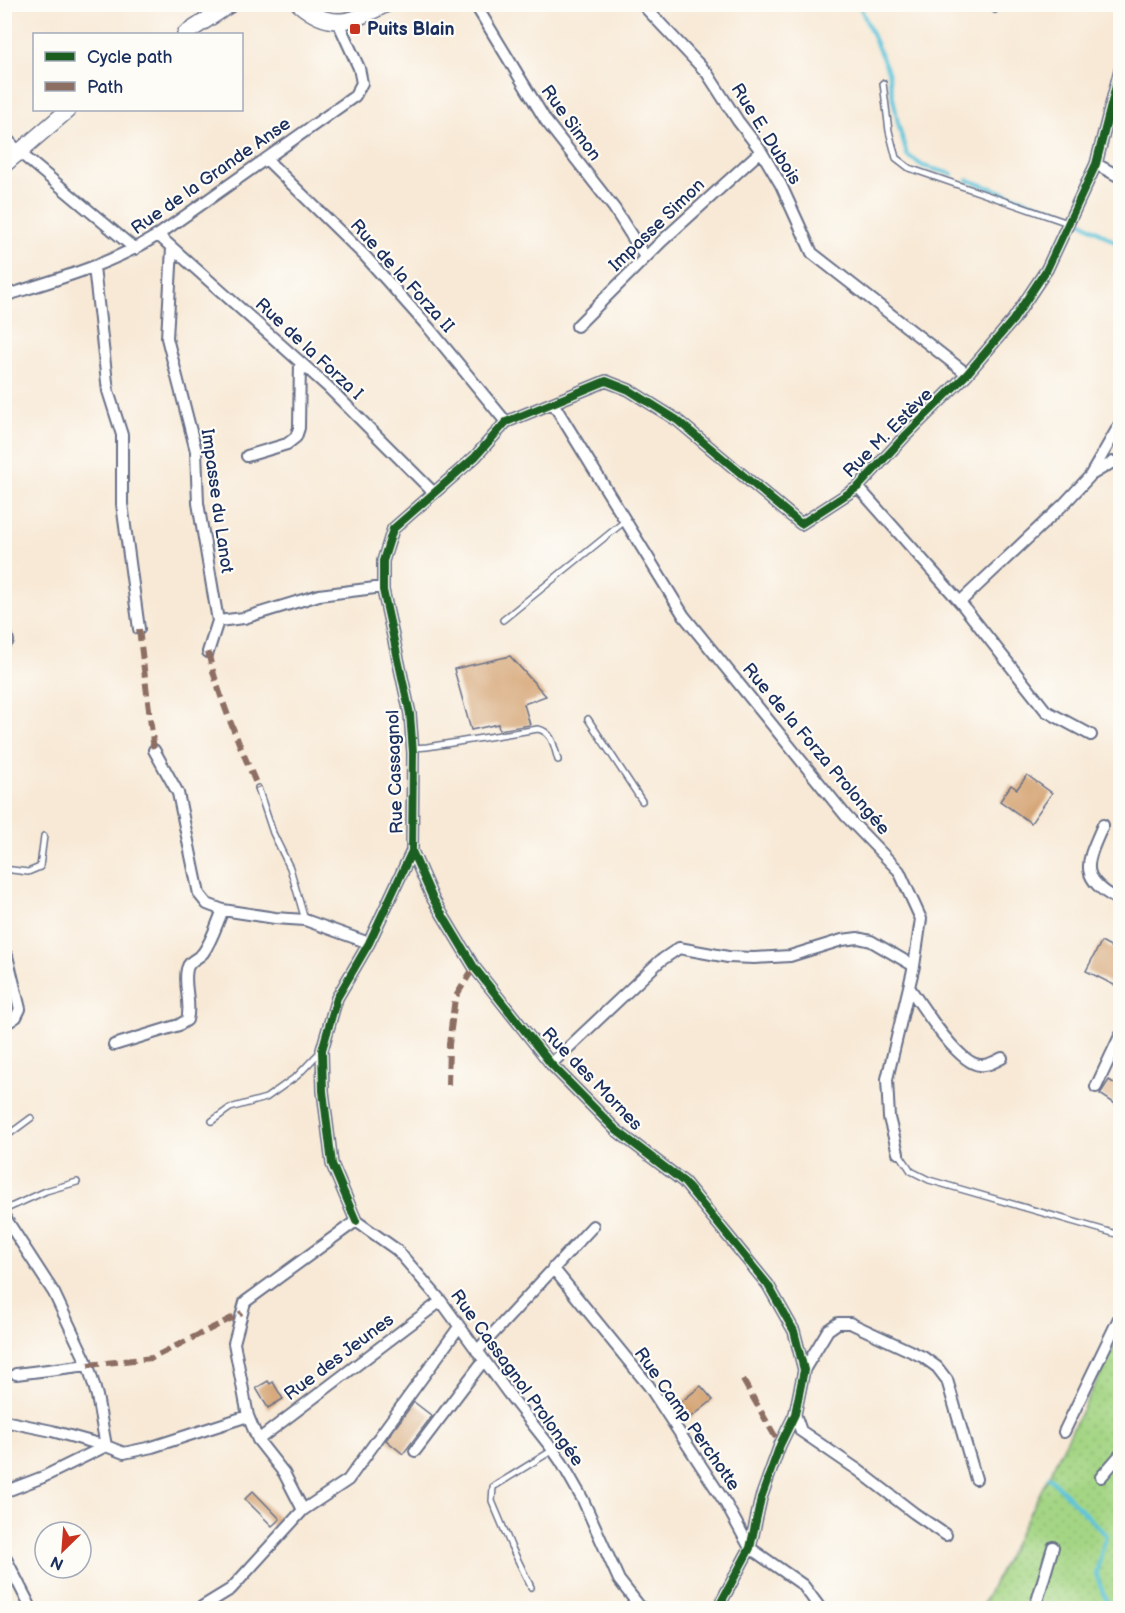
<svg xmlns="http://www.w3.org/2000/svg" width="1125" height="1613" font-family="'Balsamiq Sans',sans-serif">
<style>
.grass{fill:url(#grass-dots);stroke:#608271;stroke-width:1.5}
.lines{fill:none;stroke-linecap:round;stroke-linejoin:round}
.stream{stroke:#5dc4da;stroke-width:4}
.building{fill:#d4a372}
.lane-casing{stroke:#687088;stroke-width:8}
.street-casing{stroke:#687088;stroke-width:14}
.secondary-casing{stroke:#687088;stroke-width:18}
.lane{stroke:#fff;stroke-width:5}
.street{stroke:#fff;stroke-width:10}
.secondary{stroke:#fff;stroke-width:15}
.quiet{stroke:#8d6e63;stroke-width:6;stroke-dasharray:12 6;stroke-linecap:butt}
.cycleway-casing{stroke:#fdfcf7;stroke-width:11}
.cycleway{stroke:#1b5e20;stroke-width:8}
.poi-dot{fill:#c8321e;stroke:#fdfcf7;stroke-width:2}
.labels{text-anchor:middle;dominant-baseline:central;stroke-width:4.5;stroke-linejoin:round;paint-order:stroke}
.poi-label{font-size:18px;font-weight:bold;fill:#1b2f5e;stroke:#fdfcf7;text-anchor:start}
.street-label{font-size:18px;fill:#1b2f5e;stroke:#fdfcf7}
</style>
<defs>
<pattern id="grass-dots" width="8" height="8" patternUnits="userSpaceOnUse" patternTransform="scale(1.5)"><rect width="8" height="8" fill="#a4d584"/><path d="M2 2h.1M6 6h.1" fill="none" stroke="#8db774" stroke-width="1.8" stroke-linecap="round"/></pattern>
</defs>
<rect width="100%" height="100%" fill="#fdfcf7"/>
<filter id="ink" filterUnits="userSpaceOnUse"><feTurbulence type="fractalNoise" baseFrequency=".0167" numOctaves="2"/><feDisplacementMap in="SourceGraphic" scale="12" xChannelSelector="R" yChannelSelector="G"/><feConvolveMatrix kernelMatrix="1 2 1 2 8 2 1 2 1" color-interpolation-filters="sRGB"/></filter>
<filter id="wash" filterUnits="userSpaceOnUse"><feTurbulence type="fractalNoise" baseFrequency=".008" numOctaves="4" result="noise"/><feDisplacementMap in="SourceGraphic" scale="24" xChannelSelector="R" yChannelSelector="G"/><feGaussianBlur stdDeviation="1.35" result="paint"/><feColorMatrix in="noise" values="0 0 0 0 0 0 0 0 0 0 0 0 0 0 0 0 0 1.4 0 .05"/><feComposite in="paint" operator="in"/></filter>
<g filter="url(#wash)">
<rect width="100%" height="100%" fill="#f8e9d6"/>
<path class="grass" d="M1120,1336V1608H981Z"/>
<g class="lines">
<path class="stream" d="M859,4L888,71L898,123L907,155L923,166L952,174
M968,180L1064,213
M1079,220L1120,245
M1049,1477L1106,1535L1096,1574L1107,1603L1120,1608"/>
</g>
<g id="blocks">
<path class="building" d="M510,656L546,696L524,704L530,725L499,730L498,724L471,730L454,669Z
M1027,775L1052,793L1031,823L1000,801L1011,785L1017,789Z
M1101,942L1120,952V988L1086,971Z
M1109,1080L1120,1087V1107L1100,1094Z
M268,1381L270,1384L273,1382L283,1399L268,1408L256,1388Z
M701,1386L713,1400L689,1419L677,1405Z
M414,1402L432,1416L403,1454L386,1440Z
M253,1491L280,1519L272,1526L245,1499Z"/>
</g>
</g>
<g filter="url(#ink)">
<use href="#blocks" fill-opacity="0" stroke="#687088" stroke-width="1.5"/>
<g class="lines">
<defs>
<path id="lane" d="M995,10L1001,4
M883,83L889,131L896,158L909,168L1068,223
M503,620L625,521
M588,719L642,801
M413,748L427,747L538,729C553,732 554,747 558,760
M258,788L273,833L290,868L305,920
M4,869L28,872L40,867L44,836
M212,1121L230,1108L266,1098L297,1076L322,1050
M4,1138L31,1118
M899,1153L911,1171L929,1180L1120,1235
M4,1210L46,1191L77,1182
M531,1587L511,1546L492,1501L493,1487L553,1450"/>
<path id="street" d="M475,4L546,121L614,208L645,257
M642,4L707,73L738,121L761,151L781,185L812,253L967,374
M4,136L19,152L135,249
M266,159L365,256L429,328L506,422
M1096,164L1120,177
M158,235L327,386L433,492
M172,248L167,338L196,451L198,503L218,621L208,652
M94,267L108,391L122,435V504L139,629
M4,296C58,279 110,265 158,235L355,96L362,83L359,68L338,22
M577,326L662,241L761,151
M553,403L684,616L846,816L899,871L921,919L914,966L887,1079L889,1118L898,1153
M247,456L287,444L296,437L299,428L300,362
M1091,475L1113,462H1120
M858,487L960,602L1046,711L1091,735
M960,602L1064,504L1090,476L1120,424
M218,621L244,618L319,595L383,587
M4,625L8,641
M154,750L178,793L199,894L207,904L223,910L275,918L305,920L369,943
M1103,825C1086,864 1077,877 1120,901
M412,851L433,899L474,967L551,1064L616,1130L684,1182L768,1285L794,1331L804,1370L795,1414L780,1445L761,1498L750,1548L718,1608
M909,987C922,1006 958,1064 980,1065C988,1066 994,1062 1002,1058
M4,1025L16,1017L20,1009L7,956
M114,1045L179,1025L187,1020C192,1002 183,986 187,969C189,960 198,959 203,953C212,941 217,923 223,910
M551,1064L660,961L679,948L728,957L754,958L790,956L842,940L858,938L871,941L914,966
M1096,1087L1120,1036
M4,1216L54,1293L88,1365L97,1396L106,1446L52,1431L4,1421
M356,1221L332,1164L323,1091L322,1050L337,998L369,943L412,851L413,753L410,714L383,590V561L393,529L475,457L506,422L606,381L629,390L677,420L801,524L858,487L906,435L967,374L1013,320L1047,269L1096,164L1120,70
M356,1221L397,1250L441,1301L508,1393L553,1450L562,1463L583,1500L619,1580L641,1608
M553,1268L649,1386L726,1504L750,1548L803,1585L820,1608
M477,1351L593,1226
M804,1370L828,1330L838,1323H850L923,1357L937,1367L947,1380L976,1479
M16,1374L88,1365
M795,1414L801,1431L858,1470L914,1513L946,1535
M1064,1432L1120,1316
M258,1440L441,1301
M415,1451L484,1360
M1101,1477L1120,1455
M4,1492L43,1477L106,1446L124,1453L152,1447L248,1416L234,1343L245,1302L356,1221
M303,1510L348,1480L459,1327
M4,1555L31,1608
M200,1608L231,1589L303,1510L284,1473L258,1440L248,1416
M1035,1608L1053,1547"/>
<path id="secondary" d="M299,4C332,32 353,21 387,4
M185,34L231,4
M4,165L68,110"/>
</defs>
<use href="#lane" class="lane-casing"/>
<use href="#street" class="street-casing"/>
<use href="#secondary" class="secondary-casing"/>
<use href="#lane" class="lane"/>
<use href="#street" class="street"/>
<use href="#secondary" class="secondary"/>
<path class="quiet" d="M139,629L154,750
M208,652C219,699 239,743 258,788
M448,1085L449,1044L455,998L474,967
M88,1365L152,1358L242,1313
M743,1380L780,1445"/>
<defs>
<path id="cycleway" d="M412,851L433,899L474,967L551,1064L616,1130L684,1182L768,1285L794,1331L804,1370L795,1414L780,1445L761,1498L750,1548L718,1608
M356,1221L332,1164L323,1091L322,1050L337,998L369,943L412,851L413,753L410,714L383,590V561L393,529L475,457L506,422L606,381L629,390L677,420L801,524L858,487L906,435L967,374L1013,320L1047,269L1096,164L1120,70"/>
</defs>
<use href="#cycleway" class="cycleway-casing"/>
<use href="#cycleway" class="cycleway"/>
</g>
</g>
<rect class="poi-dot" x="349" y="23" width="12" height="12" rx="3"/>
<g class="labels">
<g class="poi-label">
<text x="367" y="29">Puits Blain</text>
</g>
<g class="street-label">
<text transform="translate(571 123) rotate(54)">Rue Simon</text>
<text transform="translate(766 134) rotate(58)">Rue E. Dubois</text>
<text transform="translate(211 176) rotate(-35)">Rue de la Grande Anse</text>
<text transform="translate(657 225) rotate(-44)">Impasse Simon</text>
<text transform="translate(402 276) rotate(48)">Rue de la Forza II</text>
<text transform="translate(309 349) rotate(43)">Rue de la Forza I</text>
<text transform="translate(888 433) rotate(-45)">Rue M. Estève</text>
<text transform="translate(217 501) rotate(82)">Impasse du Lanot</text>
<text transform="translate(816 749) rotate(50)">Rue de la Forza Prolongée</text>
<text transform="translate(395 772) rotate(-92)">Rue Cassagnol</text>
<text transform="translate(592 1079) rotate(46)">Rue des Mornes</text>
<text transform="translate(339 1357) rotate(-37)">Rue des Jeunes</text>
<text transform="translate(517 1378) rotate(54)">Rue Cassagnol Prolongée</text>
<text transform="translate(687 1419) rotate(55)">Rue Camp Perchotte</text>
</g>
</g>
<rect width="1125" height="1613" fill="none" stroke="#fdfcf7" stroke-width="24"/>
<rect x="33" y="33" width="210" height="78" fill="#fdfcf7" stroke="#a3aaba" stroke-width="1.5"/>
<rect x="45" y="52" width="30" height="9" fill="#1b5e20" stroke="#a3aaba" stroke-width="1.5"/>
<text x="87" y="63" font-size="18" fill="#1b2f5e">Cycle path</text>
<rect x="45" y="82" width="30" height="9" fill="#8d6e63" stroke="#a3aaba" stroke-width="1.5"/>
<text x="87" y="93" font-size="18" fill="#1b2f5e">Path</text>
<g transform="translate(63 1550) rotate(205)"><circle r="28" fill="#fdfcf7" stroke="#a3aaba" stroke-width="1.5"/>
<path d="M0-4.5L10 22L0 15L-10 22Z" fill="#c8321e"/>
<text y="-9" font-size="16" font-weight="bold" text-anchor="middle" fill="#1b2f5e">N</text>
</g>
</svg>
